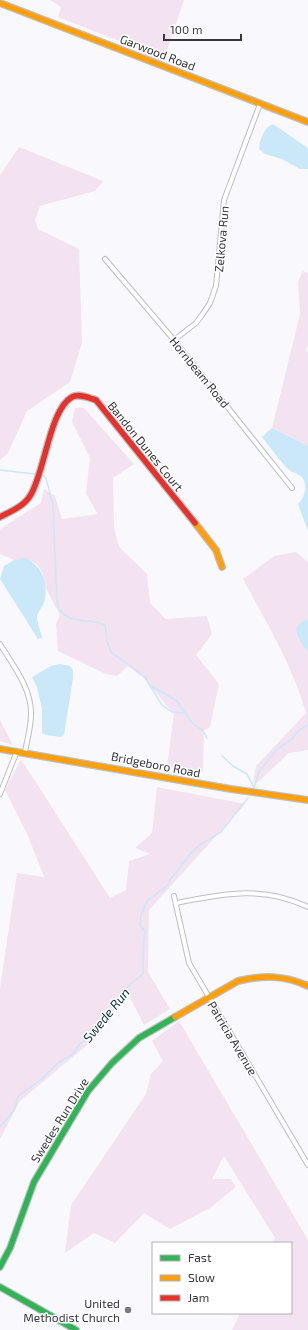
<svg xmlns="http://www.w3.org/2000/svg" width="308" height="1330" font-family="'Exo 2',sans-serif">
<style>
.green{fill:#f3e2f0}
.water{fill:#cae8f8}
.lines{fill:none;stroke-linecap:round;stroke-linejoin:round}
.stream{stroke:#cae8f8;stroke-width:1.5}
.street-casing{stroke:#bebfc3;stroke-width:6}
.fast-casing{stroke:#bebfc3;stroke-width:8}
.slow-casing{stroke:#bebfc3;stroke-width:8}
.jam-casing{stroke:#bebfc3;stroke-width:8}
.street{stroke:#fefeff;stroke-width:4}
.fast{stroke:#30b455;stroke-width:5.5}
.slow{stroke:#ff9f0a;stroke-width:5.5}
.jam{stroke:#e5322d;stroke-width:5.5}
.poi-dot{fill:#7a7a7f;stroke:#fff;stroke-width:1.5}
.labels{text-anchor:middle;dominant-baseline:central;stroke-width:3;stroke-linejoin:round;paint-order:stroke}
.street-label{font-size:12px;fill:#36363b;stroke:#fff}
.poi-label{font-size:12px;fill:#36363b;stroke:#fff;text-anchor:end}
.water-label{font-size:13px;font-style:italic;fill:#0a3140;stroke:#fff}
</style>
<rect width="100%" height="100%" fill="#f9f9fd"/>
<path class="green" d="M50,0H184L162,65L143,57L145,51L58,17L61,7Z
M19,147L103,181L95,191L40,206L35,220L38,229L79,249L82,343L70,382L27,411L8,453L0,460V175Z
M303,271L308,273V346L306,351L308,352V446L272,428L300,314L298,282Z
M75,408H84L134,464L113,478L114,527L119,547L147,574L150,603L166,619L207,616L212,634L196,655L219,684L210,727L204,731L203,772L167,766L174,714L145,679L128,666L117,676L106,674L58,651L56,624L60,615L46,589L43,574L36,563L26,559L14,560L0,554V529L41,503L44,489L55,496L62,519L98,514L86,494L90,458L72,422Z
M296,552L308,562V619C298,623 299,629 298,638L308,651V750L289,753L257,783L253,782L256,766L306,713C294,668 265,620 243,579L274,556Z
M0,720L13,745L0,741Z
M21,759L110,898L126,890L129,861L150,854L135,848L152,833L157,787L245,804L149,910L148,972L170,1009L144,1025L127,992L93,1040L20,1101L0,1139V988L17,873L44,877L28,836L5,790Z
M179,1021L308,1240V1330H232L240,1313H291V1243H273L275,1238L224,1156L212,1179H231L236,1187L210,1208L170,1229L144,1213L115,1243L94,1233L65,1253L71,1205L146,1094L151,1074L163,1061L152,1041Z"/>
<path class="water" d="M273,124L308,148V169H300L282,159L265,154L259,149C260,140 263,128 273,124Z
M272,428L308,446V531L298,504C305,497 308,486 302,477C298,473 292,473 288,469C279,460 271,448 262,437Z
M26,558C43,567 49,584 44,603C42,607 38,612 37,617C37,623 41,632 42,638L38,639L0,579L4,566L14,560Z
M308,619V651C298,640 288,626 308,619Z
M60,664L70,666L73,670V678L64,735L61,737L46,735L42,733V709L37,687L32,677L51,666Z"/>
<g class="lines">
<path class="stream" d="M0,470L43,475L46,478L53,505L57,602C62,627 89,617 105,625L107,641L111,652L144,676L162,705L172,712L186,713
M151,686L176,700L192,723L203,731L207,738
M222,756L233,766L247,774L254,788
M254,788L259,772L276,750L292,739L299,730L308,725
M0,1127L14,1110L18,1096L42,1079L58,1063L73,1054L80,1044L90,1037L98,1021L106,1016L122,991L143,974V954L145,930L140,926L141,915L147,901L168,885L170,880L191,853L200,845L221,832L248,798"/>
<defs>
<path id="street" d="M105,259L174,340L292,488
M174,340L196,323L202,315L210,303L216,286L224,200L260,104
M0,644C13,665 32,689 31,715C31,727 27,740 25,752
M0,794L17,751
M174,896L189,963L308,1165
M176,903C223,894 263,885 308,907"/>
<path id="fast" d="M0,1267L10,1248L34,1182L88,1091L112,1063L139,1038L175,1017
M0,1287L76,1330"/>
<path id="slow" d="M0,3L308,122
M195,523L216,550L222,567
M0,749L231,789L308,800
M175,1017L238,981C263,975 284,975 308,986"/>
<path id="jam" d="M0,517C10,512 24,506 30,496C45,473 49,410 72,397C79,393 89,398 96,400L195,523"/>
</defs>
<use href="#street" class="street-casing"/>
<use href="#fast" class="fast-casing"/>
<use href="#slow" class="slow-casing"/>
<use href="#jam" class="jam-casing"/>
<use href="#street" class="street"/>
<use href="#fast" class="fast"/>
<use href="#slow" class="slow"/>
<use href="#jam" class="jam"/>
</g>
<circle class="poi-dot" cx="128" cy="1310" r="4"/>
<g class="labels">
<g class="street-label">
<text transform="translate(158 52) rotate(21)">Garwood Road</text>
<text transform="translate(221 239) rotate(-85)">Zelkova Run</text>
<text transform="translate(200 372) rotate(51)">Hornbeam Road</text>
<text transform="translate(146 446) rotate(51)">Bandon Dunes Court</text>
<text transform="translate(156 764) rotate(11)">Bridgeboro Road</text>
<text transform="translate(233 1038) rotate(59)">Patricia Avenue</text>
<text transform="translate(59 1120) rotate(-58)">Swedes Run Drive</text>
</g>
<g class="poi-label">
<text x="120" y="1303">United<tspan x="120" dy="14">Methodist Church</tspan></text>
</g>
<g class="water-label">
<text transform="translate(106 1015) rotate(-51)">Swede Run</text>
</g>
</g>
<rect x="152" y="1242" width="140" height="72" fill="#ffffff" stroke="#afafb1"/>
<rect x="160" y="1255" width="20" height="6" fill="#30b455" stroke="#afafb1"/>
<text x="188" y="1262" font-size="12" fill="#36363b">Fast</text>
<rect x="160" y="1275" width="20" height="6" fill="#ff9f0a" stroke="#afafb1"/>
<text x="188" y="1282" font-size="12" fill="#36363b">Slow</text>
<rect x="160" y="1295" width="20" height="6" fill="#e5322d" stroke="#afafb1"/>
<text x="188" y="1302" font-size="12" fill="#36363b">Jam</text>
<path d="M164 34v6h77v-6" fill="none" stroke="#36363b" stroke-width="2"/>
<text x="170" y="34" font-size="12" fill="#36363b" stroke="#ffffff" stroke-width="3" paint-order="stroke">100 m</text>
</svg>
